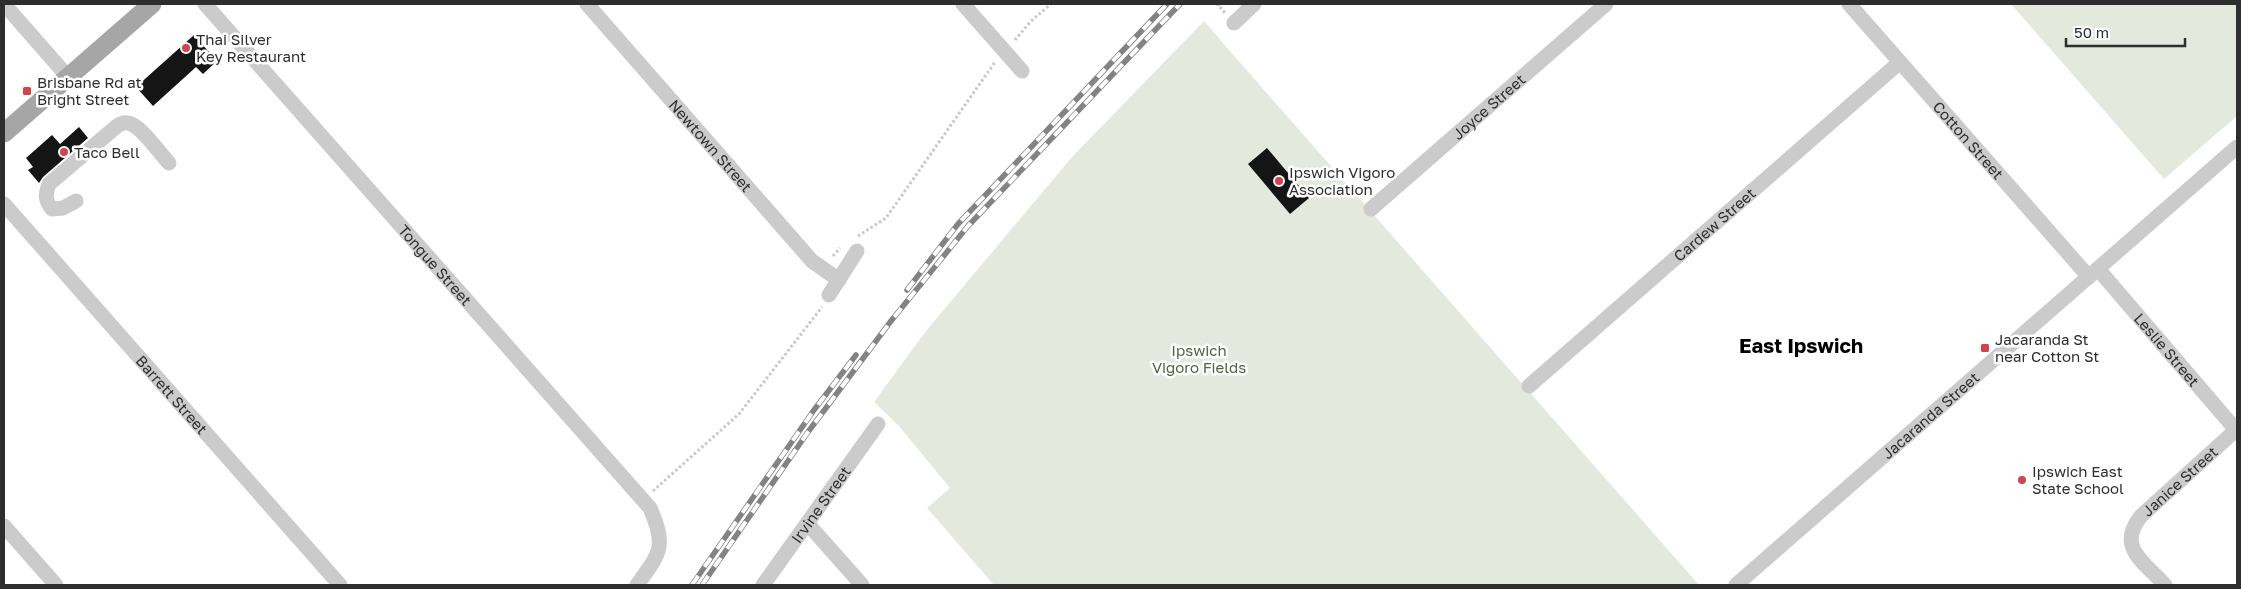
<svg xmlns="http://www.w3.org/2000/svg" width="2241" height="589" font-family="'Golos Text',sans-serif">
<style>
.green{fill:#e3e9dd}
.building{fill:#151515}
.lines{fill:none;stroke-linecap:round;stroke-linejoin:round}
.path{stroke:#c8c8c8;stroke-width:3;stroke-dasharray:2.5 2.5;stroke-linecap:butt}
.minor{stroke:#cbcbcb;stroke-width:15}
.major{stroke:#a6a6a6;stroke-width:19}
.rail-casing{stroke:#838383;stroke-width:5.5}
.rail{stroke:#fff;stroke-width:4;stroke-dasharray:11;stroke-linecap:butt}
.poi-dot{fill:#d2434c;stroke:#fff;stroke-width:2}
.labels{text-anchor:middle;dominant-baseline:central;stroke-width:5;stroke-linejoin:round;paint-order:stroke}
.poi-label{font-size:15px;fill:#2e2e2e;stroke:#fff;text-anchor:start}
.street-label{font-size:15px;fill:#2e2e2e;stroke:#fff}
.park-label{font-size:15px;fill:#516440;stroke:#fff}
.district-label{font-size:20px;font-weight:bold;fill:#000;stroke:#fff}
</style>
<rect width="100%" height="100%" fill="#fff"/>
<path class="green" d="M2011,4H2237V116L2164,179Z
M1204,21L1235,57L1699,585H994L927,508L950,488L899,426L874,402L926,331L1072,157Z"/>
<path class="building" d="M194,35L217,61L203,74L196,67L153,106L136,87Z
M79,127L88,138L43,177L39,183L28,170L33,167L26,158L52,135L60,144Z
M1267,148L1309,198L1290,214L1248,164Z"/>
<g class="lines">
<path class="path" d="M1220,4L1218,5L1225,13
M1015,40L1031,21L1051,4
M858,236L886,218L995,62
M833,256L840,248
M653,491L739,414L822,307"/>
<g class="minor">
<path d="M4,4L68,77"/>
<path id="s1" d="M205,4L650,508C667,547 660,553 637,585"/>
<path id="s2" d="M587,4L812,261L839,280"/>
<path d="M963,4L1022,71"/>
<path id="s3" d="M1849,4L2089,277"/>
<path d="M1234,23L1254,4"/>
<path d="M76,201L63,208L52,209C45,200 45,195 49,184L117,126C120,124 124,122 128,123C141,125 160,154 169,163"/>
<path id="s4" d="M4,204L340,585"/>
<path id="s5" d="M1371,209L1606,4"/>
<path id="s6" d="M2098,269L2237,431"/>
<path d="M829,295L857,251"/>
<path id="s7" d="M1529,386L1900,62"/>
<path d="M808,524L862,585"/>
<path d="M4,526L56,585"/>
<path id="s8" d="M763,585L878,424"/>
<path id="s9" d="M1736,585L2237,147"/>
<path id="s10" d="M2165,585C2144,562 2116,547 2141,516L2236,430"/>
</g>
<path class="major" d="M4,133L152,4"/>
<defs>
<path id="rail" d="M907,290L958,224L1167,4
M692,585L814,410L856,355
M702,585L808,432L891,321L968,226L1180,4"/>
</defs>
<use href="#rail" class="rail-casing"/>
<use href="#rail" class="rail"/>
</g>
<g class="poi-dot">
<circle cx="186" cy="48" r="5"/>
<rect x="22" y="86" width="10" height="10" rx="2.5"/>
<circle cx="64" cy="152" r="5"/>
<circle cx="1279" cy="181" r="5"/>
<rect x="1980" y="343" width="10" height="10" rx="2.5"/>
<circle cx="2022" cy="480" r="5"/>
</g>
<g class="labels">
<g class="poi-label">
<text x="196" y="39">Thai Silver<tspan x="196" dy="17">Key Restaurant</tspan></text>
<text x="37" y="82">Brisbane Rd at<tspan x="37" dy="17">Bright Street</tspan></text>
<text x="74" y="152">Taco Bell</text>
<text x="1289" y="172">Ipswich Vigoro<tspan x="1289" dy="17">Association</tspan></text>
<text x="1995" y="339">Jacaranda St<tspan x="1995" dy="17">near Cotton St</tspan></text>
<text x="2032" y="471">Ipswich East<tspan x="2032" dy="17">State School</tspan></text>
</g>
<g class="street-label">
<text stroke="none"><textPath href="#s5" startOffset="156">Joyce Street</textPath></text>
<text stroke="none"><textPath href="#s3" startOffset="181">Cotton Street</textPath></text>
<text stroke="none"><textPath href="#s2" startOffset="188">Newtown Street</textPath></text>
<text stroke="none"><textPath href="#s7" startOffset="246">Cardew Street</textPath></text>
<text stroke="none"><textPath href="#s1" startOffset="348">Tongue Street</textPath></text>
<text stroke="none"><textPath href="#s6" startOffset="106">Leslie Street</textPath></text>
<text stroke="none"><textPath href="#s4" startOffset="254">Barrett Street</textPath></text>
<text stroke="none"><textPath href="#s9" startOffset="258">Jacaranda Street</textPath></text>
<text stroke="none"><textPath href="#s10" startOffset="136">Janice Street</textPath></text>
<text stroke="none"><textPath href="#s8" startOffset="99">Irvine Street</textPath></text>
</g>
<g class="park-label">
<text x="1199" y="350">Ipswich<tspan x="1199" dy="17">Vigoro Fields</tspan></text>
</g>
<g class="district-label">
<text x="1801" y="345">East Ipswich</text>
</g>
</g>
<rect width="2241" height="589" fill="none" stroke="#2e2e2e" stroke-width="10"/>
<path d="M2066 38v8h119v-8" fill="none" stroke="#2e2e2e" stroke-width="2.5"/>
<text x="2074" y="38" font-size="15" fill="#2e2e2e" stroke="#ffffff" stroke-width="4" paint-order="stroke">50 m</text>
</svg>
